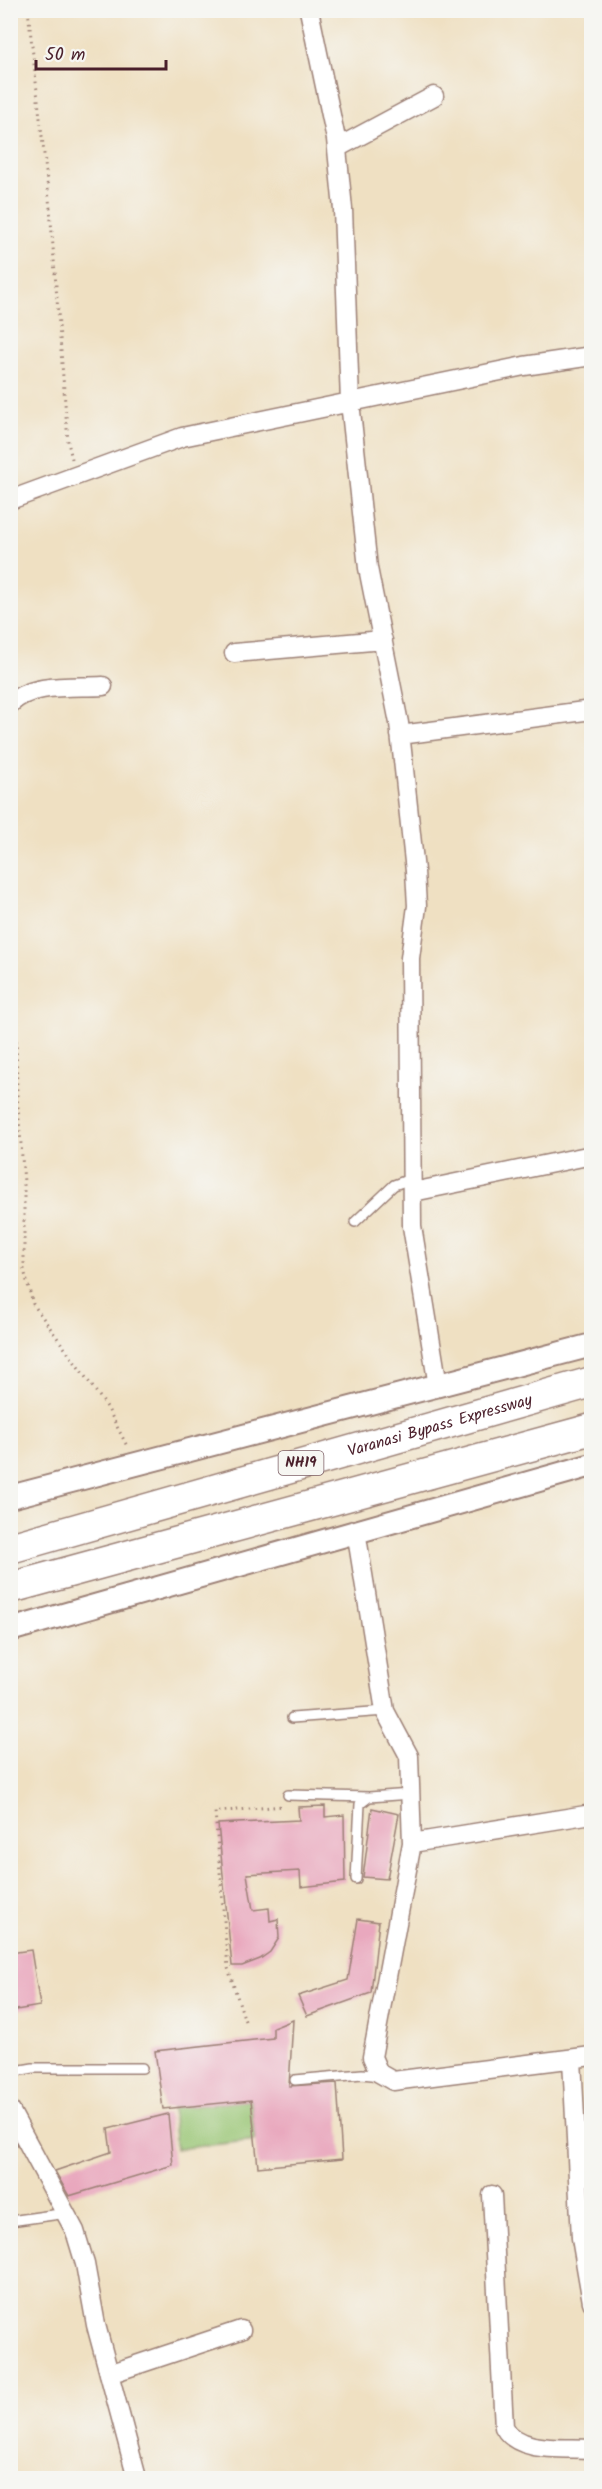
<svg xmlns="http://www.w3.org/2000/svg" width="602" height="2489" font-family="Kalam,sans-serif">
<style>
.green{fill:#97c472;stroke:#70724e;stroke-width:1.5}
.building{fill:#e9a8be}
.lines{fill:none;stroke-linecap:round;stroke-linejoin:round}
.service-casing{stroke:#9c8076;stroke-width:12}
.minor-casing{stroke:#9c8076;stroke-width:21}
.tertiary-casing{stroke:#9c8076;stroke-width:26}
.trunk-casing{stroke:#9c8076;stroke-width:33}
.path{stroke:#9c8076;stroke-width:3;stroke-dasharray:1.5 4.5;stroke-linecap:butt}
.service{stroke:#fff;stroke-width:9}
.minor{stroke:#fff;stroke-width:18}
.tertiary{stroke:#fff;stroke-width:22}
.trunk{stroke:#fff;stroke-width:30}
.labels{text-anchor:middle;dominant-baseline:central;stroke-width:4.5;stroke-linejoin:round;paint-order:stroke}
.shield{fill:#f6f6f2;stroke:#7e6067;stroke-width:1.5}
.shield-label{font-size:15px;font-weight:bold;fill:#4a1f2b}
.street-label{font-size:16px;fill:#4a1f2b;stroke:#f6f6f2}
</style>
<rect width="100%" height="100%" fill="#f6f6f2"/>
<filter id="ink" filterUnits="userSpaceOnUse"><feTurbulence type="fractalNoise" baseFrequency=".0167" numOctaves="2"/><feDisplacementMap in="SourceGraphic" scale="12" xChannelSelector="R" yChannelSelector="G"/><feConvolveMatrix kernelMatrix="1 2 1 2 8 2 1 2 1" color-interpolation-filters="sRGB"/></filter>
<filter id="wash" filterUnits="userSpaceOnUse"><feTurbulence type="fractalNoise" baseFrequency=".008" numOctaves="4" result="noise"/><feDisplacementMap in="SourceGraphic" scale="24" xChannelSelector="R" yChannelSelector="G"/><feGaussianBlur stdDeviation="1.35" result="paint"/><feColorMatrix in="noise" values="0 0 0 0 0 0 0 0 0 0 0 0 0 0 0 0 0 1.4 0 .05"/><feComposite in="paint" operator="in"/></filter>
<g filter="url(#wash)">
<rect width="100%" height="100%" fill="#efe0c2"/>
<path class="green" d="M251,2100L255,2140L176,2149L172,2108Z"/>
<g id="blocks">
<path class="building" d="M325,1806V1817L344,1815L345,1882L301,1887L300,1871L247,1874L253,1910L269,1908L270,1921L278,1919L279,1938L270,1952L260,1959L242,1966H232L218,1824L299,1820L298,1807Z
M372,1808L399,1814L387,1879L363,1877Z
M358,1919L379,1922L371,1993L307,2016L298,1996L348,1980Z
M31,1950L40,2006L10,2011V1953Z
M293,2020L289,2086L337,2083L342,2159L258,2167L251,2100L163,2109L155,2051L273,2038V2028Z
M168,2114L173,2165L69,2196L55,2171L111,2152L108,2129Z"/>
</g>
</g>
<g filter="url(#ink)">
<use href="#blocks" fill-opacity="0" stroke="#9c8076" stroke-width="1.5"/>
<g class="lines">
<defs>
<path id="service" d="M355,1222L394,1185L413,1178
M292,1718L385,1711
M288,1795L369,1797
M356,1879L360,1804L369,1797L411,1794
M10,2072L33,2068H142
M295,2080L362,2074L382,2076
M10,2221L67,2213"/>
<path id="minor" d="M309,10L336,139L343,209L350,402L368,568L399,723L415,871L417,906L410,958L412,1226L438,1386
M337,148L434,96
M10,500L182,437L524,366L592,356
M234,653L383,640
M10,704C32,682 75,688 103,686
M400,735L592,710
M413,1192L592,1155
M356,1531L385,1711L409,1756L412,1843L592,1814
M412,1843L372,2057L379,2073L393,2081L592,2056
M572,2059L581,2238L592,2302
M10,2110L75,2231L85,2264L96,2325L137,2478
M492,2195L504,2427C518,2454 565,2447 592,2449
M109,2374L241,2330"/>
<path id="tertiary" d="M10,1497L592,1345
M10,1630L592,1465"/>
<g id="trunk">
<path id="s1" d="M10,1548L592,1382"/>
<path d="M10,1588L592,1429"/>
</g>
</defs>
<use href="#service" class="service-casing"/>
<use href="#minor" class="minor-casing"/>
<use href="#tertiary" class="tertiary-casing"/>
<use href="#trunk" class="trunk-casing"/>
<path class="path" d="M28,10L50,208L68,442L72,459
M10,981L16,1025L17,1094L24,1182V1270L33,1304L107,1407L128,1448
M245,2021L228,1968L215,1812L283,1806"/>
<use href="#service" class="service"/>
<use href="#minor" class="minor"/>
<use href="#tertiary" class="tertiary"/>
<use href="#trunk" class="trunk"/>
</g>
</g>
<g class="labels">
<rect class="shield" x="278.5" y="1451" width="45" height="24" rx="4.5"/>
<g class="shield-label">
<text x="301" y="1463">NH19</text>
</g>
<g class="street-label">
<text stroke="none"><textPath href="#s1" startOffset="447">Varanasi Bypass Expressway</textPath></text>
</g>
</g>
<rect width="602" height="2489" fill="none" stroke="#f6f6f2" stroke-width="36"/>
<path d="M36 60v9h130v-9" fill="none" stroke="#4a1f2b" stroke-width="3"/>
<text x="45" y="60" font-size="18" fill="#4a1f2b" stroke="#f6f6f2" stroke-width="4.5" paint-order="stroke">50 m</text>
</svg>
